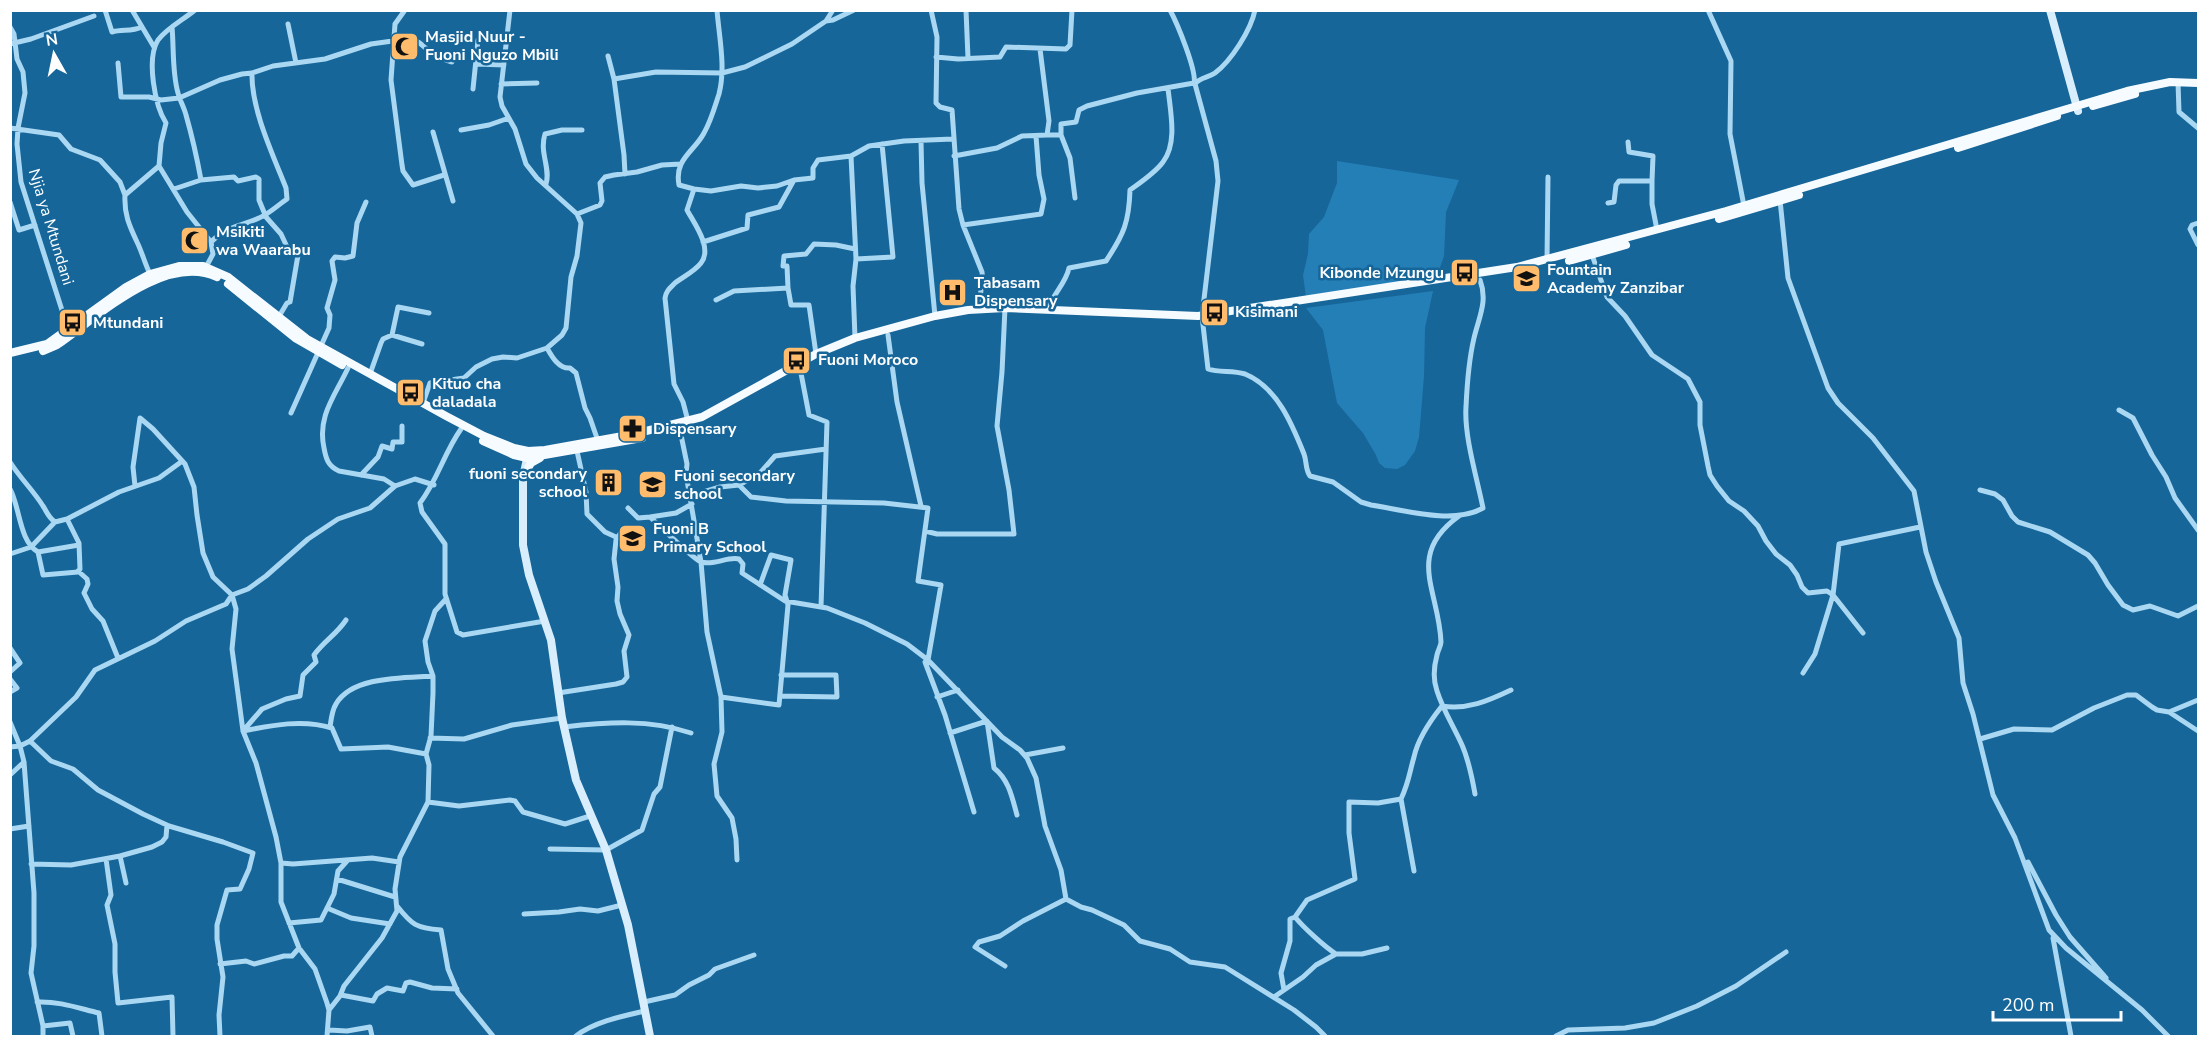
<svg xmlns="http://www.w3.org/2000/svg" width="2209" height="1047" font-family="'Nunito Sans',sans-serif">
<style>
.green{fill:#257fb7}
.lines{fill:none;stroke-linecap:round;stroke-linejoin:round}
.street{stroke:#aad7f2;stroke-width:5}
.secondary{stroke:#d9eefc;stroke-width:8}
.primary{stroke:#f6fbff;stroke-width:8}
.labels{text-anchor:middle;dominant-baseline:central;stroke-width:5;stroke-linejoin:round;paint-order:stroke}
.poi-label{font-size:16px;font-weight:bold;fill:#fff;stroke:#16669a;text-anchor:start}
.street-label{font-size:16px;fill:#fff;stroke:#16669a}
</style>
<rect width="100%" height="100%" fill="#16669a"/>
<path class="green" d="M1337,161L1459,180L1446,212L1444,256L1436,279L1306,297L1303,275L1308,254L1309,234L1324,217L1337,183Z
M1433,291L1425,328L1424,376L1419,437L1415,451L1405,465L1397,469L1385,468L1379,463L1376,455L1363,433L1337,403L1323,330L1306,308Z"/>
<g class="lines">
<path class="street" d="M105,10L112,32C123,29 131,32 142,27
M132,10L154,47
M405,10L395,24L391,80L402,165L403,171L413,185L444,175
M931,10L937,37L936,103L940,107L952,110L959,209L963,225L982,272C984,286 977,293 983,308
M966,10L968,58
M1255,10C1251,30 1231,61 1215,73C1208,78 1200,77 1195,84L1216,161L1218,181L1202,316L1208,369C1220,373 1232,370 1245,374C1277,387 1292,424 1304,454C1307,462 1305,469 1310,476L1333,482L1361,502L1371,505C1403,510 1454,525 1483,508C1477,478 1464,436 1466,407C1467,385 1469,359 1474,338C1479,317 1488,301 1480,280
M1708,10L1731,61L1730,134L1744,206
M826,21L833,10
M288,24L296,63
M10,27L14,34L17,59L23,72L25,93L18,128L17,144L21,182L68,329
M172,27C174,49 172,72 178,93C180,101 184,107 186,115C192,136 197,158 201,180L174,189
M10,44L31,39L94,16
M608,56L614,79
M936,57L958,59L1000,57L1006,47L1066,49L1070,45L1072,10
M118,63L121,97H149L161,100L179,98L220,80L242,74L252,73L273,66L325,59L371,44L407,39C419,39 424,48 433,54C439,58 446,60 452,62
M476,64L504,65
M2178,82L2179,112L2198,128
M501,84L537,83
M473,89L478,40
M10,128L59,135L71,149L100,160L120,182L125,195
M461,130L489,125L509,118
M433,132L453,201
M1047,135H1061V124L1076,122L1079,110L1087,106L1137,93L1194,83C1197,71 1177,23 1170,10
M1061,135L1070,158L1075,198
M921,141L922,183L935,316
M954,156L997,148L1022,136L1047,135L1049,121L1040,49
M159,166L187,212L211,242
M625,174L624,155L614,79L656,72L722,73L745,67L792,44L826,21L833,20L854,10
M201,180L234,177L238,181L256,177L259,179V200L266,217L281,234L288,249L298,255L290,302L287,303L278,318
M1652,181V204L1657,230
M546,184C551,168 539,153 545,134L562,130H582
M694,189L711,191L741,186L758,188L777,186L794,180
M1780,200L1788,278L1828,388L1838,403L1873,438L1914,491L1926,552L1936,582L1959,638L1963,683L1973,714L1993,795L2015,838L2049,930L2066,948L2142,1010L2168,1036
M10,202L19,230L35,225
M1608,203L1614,202L1616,185L1619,181H1652L1653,156L1629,152L1628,142
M577,214L600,205L602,201L600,183L605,177L614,175L637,172L662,165L681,164
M2198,223L2192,225L2190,229L2198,245
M963,225L1041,214L1044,199L1039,175L1036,136
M703,242L747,228L748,215L779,207L794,180L813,178V168L818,160L851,156
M1592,255L1607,297L1625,316L1652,355L1688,379L1700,402V425L1708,466L1710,475L1717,486L1729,501L1744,511L1758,526L1766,541L1776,554L1790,565L1797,575L1802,587L1808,593L1827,591L1833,595L1863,633
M856,259L893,257L882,144
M1547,260L1548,177
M206,267L213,254L211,242C225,227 242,226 259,218C269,214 278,205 287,199L286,188C273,155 251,109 252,73
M150,274C145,264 142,252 137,242C129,225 124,214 125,195L159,166L161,143L166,123C155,106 146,59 158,40C167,28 183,20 195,10
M788,288L791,305H809L816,354
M716,300L734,291L788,288L787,266H783L784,256L806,254L814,244L836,245L855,249
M1048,309C1053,294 1066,283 1069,268L1106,261C1124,234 1129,222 1130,190C1141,182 1155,173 1163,162C1178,143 1170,110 1168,88
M392,335L422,344
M888,335L897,402L921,506
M855,338L853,286L856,259L851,156L869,146L904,141L953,139
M547,348C552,357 559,369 570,368L576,373L585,408L590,418L598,441
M348,368C335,396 317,416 324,448C326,459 328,466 339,471L384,479L395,486
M800,368L809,415L827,422L821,607
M370,374L381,343L383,339L392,335L398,307L429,313
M423,403L430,383L464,378L476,367L492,359L503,357L517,358L547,348L562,335L566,328L571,277L577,256L581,223L577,214L537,178L526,164L515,129L502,106L500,97L510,10
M2119,410L2133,418L2152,455L2166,477L2175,498L2198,530
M291,413L329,328L330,315L327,308L335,280L332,261L335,257L345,258L353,256L357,223L366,202
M688,421L683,402L674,384L665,298C666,291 670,288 675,283C683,277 695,271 701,263C713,248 694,223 687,210L694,189L679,185C674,159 694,152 704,133C711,121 715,106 719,94C726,67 719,37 717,10
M461,429C444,453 438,479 420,503L422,512L445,544V594L457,632L463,635L545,621
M680,430L687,464L686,474L701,562L707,632L721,697L722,732L714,764L717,796L732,818L736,839L737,860
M577,451L586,492L587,514L605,532L616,537
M10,462C20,478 33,490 43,506C47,512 48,517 55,522
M361,475L378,457L382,446L392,449L393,442H402V426
M739,485L751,497L786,501L884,503L928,508L918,581L941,585L928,660L925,662L945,715L974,812
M135,486L133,467L140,418L153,429L185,464L194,487L197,515L203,553L213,577L232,595L236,609L232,649L243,731L256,763L276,837L281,863V902L299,948L315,969L327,1003L329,1010L327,1036
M10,489C20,507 19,541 38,552L79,545
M1980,490L1995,494L2003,500L2012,516L2018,522L2050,532L2088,555L2095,563L2108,585L2123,605L2133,610L2150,606L2178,616L2198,606
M690,496L720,487L739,485L760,473L775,456L826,449
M628,508L638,518L650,517C660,526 692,558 701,562C714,566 728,556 739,559L743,564L742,573L785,601L827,608L865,623L907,644L928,660L1002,737L1020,750L1027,758L1036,778L1045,826L1061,870L1066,899L1081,907L1092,910L1124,925L1140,941L1170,949L1190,962L1225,967L1294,1010L1316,1027L1325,1036
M1459,516C1405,555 1439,590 1441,642C1441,646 1438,650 1437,655C1434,666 1433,680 1437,691C1443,710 1454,727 1462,745C1469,761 1472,777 1475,794
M650,517L676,513L692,504
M925,531L937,534H1014L1009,490L997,426L1002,372L1005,308
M38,552L43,575L78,572L80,569L79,543L67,519
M10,554L31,547L55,522L67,519L119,492L159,478L181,462
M78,571L87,579L88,584L84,593L92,609L103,621L118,658
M446,599L435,611L425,641L428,662L433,676V693L431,736L426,754L429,765L428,802L459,806L510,800L515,801L523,812L565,824L590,816
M10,648L20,663L10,672
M1803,673L1815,654L1833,595L1839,544L1920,527
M10,679L17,688L10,692
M558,693L616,684L623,682L627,677L624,651L629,635L620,614L617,601L618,587L614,559L616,540L620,534
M780,696L837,697L836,675H781
M721,697L779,705L788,605L785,595L791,560L771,555L760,585
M937,697L958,690
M2169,712L2198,700
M10,722L20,746L24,762L34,893V946L31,973L43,1026V1036
M330,727C331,720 332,710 336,704C352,676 404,678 433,676
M564,727C608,722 649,719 691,733
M243,731C273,725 303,719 332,728L341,749L388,747L426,754
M243,731L262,709L286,699L300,696L303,675L316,662L314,655C325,640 336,635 346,620
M950,733L987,721L994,768C1009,780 1012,797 1017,815
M430,738L464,739L512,725L562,718
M1980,739L2014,729L2052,730L2094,708L2127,695H2136L2152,707L2157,710L2169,712L2198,731
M30,741L51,761L73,769L98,790L143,814L169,826L223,842L253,853L249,869L240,889L227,890L217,925V939L223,977L219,1015L220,1036
M10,747L20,746L30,741L76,697L95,670L155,641L186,621L226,604L232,595L248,589L266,576L308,539L338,519L370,508L395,486L415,479L434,485
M1025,755L1063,748
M10,775L24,762
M1401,799L1414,871
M10,829L29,826
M550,849L606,850L642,830L654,794L660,787L672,727
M120,856L126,883
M106,859L111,895L107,905L115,944V972L118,1003L172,997L173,1036
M2028,862L2056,915L2070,937L2106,978
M281,863L293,864L372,858L399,862
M31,864L71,865L120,856L152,847L162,842L166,837L167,825
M337,879L395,897
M397,906C412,925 416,928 441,930L448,969L458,993L493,1036
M327,908L351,918L390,924
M524,914L559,912L580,909L598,911L622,905
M289,923L321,920L334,894L338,871L347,861
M2053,938L2071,1036
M1336,954C1325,947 1303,927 1295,917L1307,900L1355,879L1349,833V802L1378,803L1401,799C1409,782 1409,774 1414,757C1418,738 1430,721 1442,706C1467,710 1488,701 1511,690
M220,964L246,961L254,964L284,956H292L299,948
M1005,966L975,947L979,942L1000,936L1023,921L1066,899
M1284,990L1281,973L1290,941V919L1295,917
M341,995L373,1001L377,994L387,988L403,991L406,983L410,982L432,988L457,989
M1274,997L1303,977L1316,965L1336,954H1362L1387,948
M37,1002C59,1001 78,1008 99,1013L102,1036
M644,1002L675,995L689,985L709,975L715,969L754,955
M329,1010L340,996L344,986L382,938L397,911L395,889L400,857L428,802
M43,1026L70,1023L73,1036
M329,1030L347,1031L370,1027L372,1036
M576,1036C594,1022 623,1016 645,1011
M1556,1036L1568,1030L1625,1028L1654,1023L1697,1006L1736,986L1786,952"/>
<path class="secondary" d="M2050,10L2078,111
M528,454L523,477V545L529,575L551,640L562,718L576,780L606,850L628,925L650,1036"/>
<path class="primary" d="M2093,106L2135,94
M1958,148L2057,116
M1719,219L1799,195
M1569,261L1626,245
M228,284L295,338L342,365
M43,351L57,345C98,317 164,253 217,277
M10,353L47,344L126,287L150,274L179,266H203L228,277L307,339L446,416L484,436L514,448L528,451L545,450L634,434L702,417L816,354L855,338L935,316L968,310L1005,308L1198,316L1517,267L1726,211L2127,91L2170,82L2198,83
M483,441L514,455L527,458L642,438
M523,477L531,463L540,458"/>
</g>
<defs>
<symbol id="mosque-square" viewBox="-11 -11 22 22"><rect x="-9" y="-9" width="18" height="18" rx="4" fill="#ffbc6c" stroke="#16669a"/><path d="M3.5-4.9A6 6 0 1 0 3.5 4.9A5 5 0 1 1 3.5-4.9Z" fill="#111"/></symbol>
<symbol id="bus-square" viewBox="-11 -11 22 22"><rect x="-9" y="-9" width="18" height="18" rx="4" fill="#ffbc6c" stroke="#16669a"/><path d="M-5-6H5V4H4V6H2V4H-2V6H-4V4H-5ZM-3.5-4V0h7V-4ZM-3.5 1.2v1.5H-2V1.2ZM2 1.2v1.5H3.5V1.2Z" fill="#111"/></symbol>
<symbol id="school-square" viewBox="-11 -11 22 22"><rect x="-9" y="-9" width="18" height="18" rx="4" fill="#ffbc6c" stroke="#16669a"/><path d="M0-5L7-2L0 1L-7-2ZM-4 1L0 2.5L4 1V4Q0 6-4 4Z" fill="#111"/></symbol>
<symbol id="hospital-square" viewBox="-11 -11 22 22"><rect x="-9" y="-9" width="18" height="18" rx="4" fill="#ffbc6c" stroke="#16669a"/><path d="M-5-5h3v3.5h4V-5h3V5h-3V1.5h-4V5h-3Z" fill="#111"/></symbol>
<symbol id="pharmacy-square" viewBox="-11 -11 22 22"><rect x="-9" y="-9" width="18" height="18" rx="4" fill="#ffbc6c" stroke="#16669a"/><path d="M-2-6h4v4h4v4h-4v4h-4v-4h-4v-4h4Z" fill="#111"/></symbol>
<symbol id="building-square" viewBox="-11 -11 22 22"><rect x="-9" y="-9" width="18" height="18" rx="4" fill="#ffbc6c" stroke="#16669a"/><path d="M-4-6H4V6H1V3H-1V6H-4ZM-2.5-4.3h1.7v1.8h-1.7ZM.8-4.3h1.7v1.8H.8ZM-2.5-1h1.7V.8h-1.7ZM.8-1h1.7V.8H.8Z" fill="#111"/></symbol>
</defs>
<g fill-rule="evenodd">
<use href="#mosque-square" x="388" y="30" width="33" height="33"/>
<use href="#mosque-square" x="178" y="224" width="33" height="33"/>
<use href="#bus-square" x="1448" y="256" width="33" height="33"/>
<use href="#school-square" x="1510" y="262" width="33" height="33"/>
<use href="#hospital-square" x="936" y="276" width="33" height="33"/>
<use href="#bus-square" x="1198" y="296" width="33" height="33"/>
<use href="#bus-square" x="56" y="306" width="33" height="33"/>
<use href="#bus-square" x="780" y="344" width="33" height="33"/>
<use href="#bus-square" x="394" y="376" width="33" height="33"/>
<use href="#pharmacy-square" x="616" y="412" width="33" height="33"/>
<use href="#building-square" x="592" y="466" width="33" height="33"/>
<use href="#school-square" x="636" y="468" width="33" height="33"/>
<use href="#school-square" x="616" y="522" width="33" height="33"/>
</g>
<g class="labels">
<g class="poi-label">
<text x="425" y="37">Masjid Nuur -<tspan x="425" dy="18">Fuoni Nguzo Mbili</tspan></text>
<text x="216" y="232">Msikiti<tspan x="216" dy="18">wa Waarabu</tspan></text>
<text x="1547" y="270">Fountain<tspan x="1547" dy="18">Academy Zanzibar</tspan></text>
<text x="1444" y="273" text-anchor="end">Kibonde Mzungu</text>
<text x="974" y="283">Tabasam<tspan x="974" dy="18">Dispensary</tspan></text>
<text x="1235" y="312">Kisimani</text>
<text x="93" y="323">Mtundani</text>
<text x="818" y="360">Fuoni Moroco</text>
<text x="432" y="384">Kituo cha<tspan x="432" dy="18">daladala</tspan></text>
<text x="653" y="429">Dispensary</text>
<text x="587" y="474" text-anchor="end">fuoni secondary<tspan x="587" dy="18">school</tspan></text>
<text x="674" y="476">Fuoni secondary<tspan x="674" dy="18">school</tspan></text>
<text x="653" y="529">Fuoni B<tspan x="653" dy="18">Primary School</tspan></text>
</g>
<g class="street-label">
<text transform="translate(51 227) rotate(73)">Njia ya Mtundani</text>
</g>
</g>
<rect width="2209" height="1047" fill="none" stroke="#ffffff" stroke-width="24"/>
<g transform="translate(54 54) rotate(351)" stroke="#16669a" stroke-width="4.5" paint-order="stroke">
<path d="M0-4.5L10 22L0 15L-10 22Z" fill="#ffffff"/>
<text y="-9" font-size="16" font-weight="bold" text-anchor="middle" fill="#ffffff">N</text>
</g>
<path d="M1993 1011v9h128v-9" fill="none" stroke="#ffffff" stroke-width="3"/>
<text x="2002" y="1011" font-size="18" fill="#ffffff" stroke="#16669a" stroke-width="4.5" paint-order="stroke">200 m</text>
</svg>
